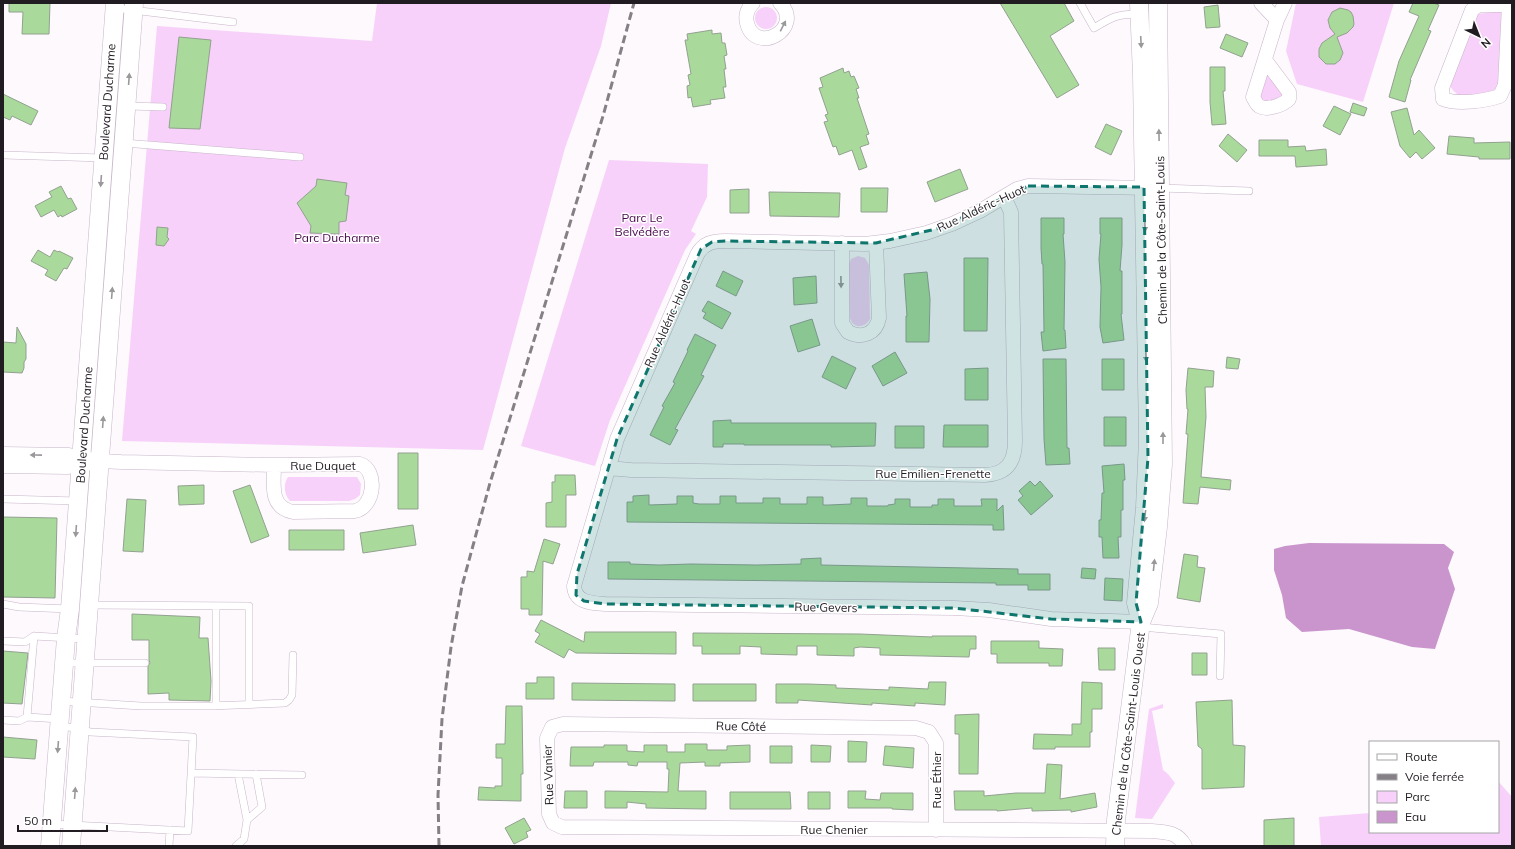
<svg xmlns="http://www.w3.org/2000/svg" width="1515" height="849" font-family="Mulish,sans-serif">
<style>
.green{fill:#f7d1f9}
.water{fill:#ca95cd}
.building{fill:#a9da9c;stroke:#92a18f}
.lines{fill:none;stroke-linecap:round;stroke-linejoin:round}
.service-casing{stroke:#c7b5c8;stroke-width:8}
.minor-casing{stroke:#c7b5c8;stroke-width:15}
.tertiary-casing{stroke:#c7b5c8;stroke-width:19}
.service{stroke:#fff;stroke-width:7}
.minor{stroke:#fff;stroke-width:14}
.tertiary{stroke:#fff;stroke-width:18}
.rail{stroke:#858086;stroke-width:3;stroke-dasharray:8 4;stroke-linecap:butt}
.oneway{fill:#9b989c}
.marked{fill:#0f766e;fill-opacity:0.2;stroke:#0f766e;stroke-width:3;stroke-dasharray:8 5;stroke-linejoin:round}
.labels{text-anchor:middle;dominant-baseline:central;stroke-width:3;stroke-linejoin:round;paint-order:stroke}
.street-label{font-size:12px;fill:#211b22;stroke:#fff}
.park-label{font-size:12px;fill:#48064d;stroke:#fff}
</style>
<rect width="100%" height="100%" fill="#fdf9fd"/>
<path class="green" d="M377,3H611L601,46L565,148L483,450L122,441L157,26L372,41Z
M1296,3H1394L1363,102L1297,84L1286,51Z
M755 18a11 11 0 1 1 22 0a11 11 0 1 1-22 0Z
M1502,11L1499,82L1494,92C1486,94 1466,98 1459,95C1455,93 1452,89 1450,86L1476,14Z
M1266,69L1285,97L1265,105L1257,98Z
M609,160L708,164L707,197L691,231L696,234L685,250L610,420L595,466L521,446Z
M858,256L865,258L869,265L870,319C865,328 853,329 850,318L849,264L851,259Z
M288,477H357L361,484L360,495L355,499L349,501H290C284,495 283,484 288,477Z
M1163,704V708L1152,711L1163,770L1168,774L1175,783L1152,819L1135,818L1149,709Z
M1498,781L1512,797V846H1321L1319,817L1370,813V832H1498Z"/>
<path class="water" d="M1309,543L1444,544L1454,552L1448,568L1455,589L1435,649L1412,647L1349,629L1302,632L1286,618L1282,595L1274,570V549L1285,546Z"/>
<path class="building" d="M9,3H50L49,34H22L23,12H9Z
M1000,3H1064L1074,21L1050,36L1079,85L1057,98Z
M1413,3H1433L1439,5L1428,30L1431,31L1410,80H1411L1405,102L1389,97L1399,61L1419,16L1409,12Z
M1218,5L1220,27L1206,28L1204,7Z
M1340,8L1348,10L1351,12L1353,16L1354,24L1353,27L1347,33L1337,37L1343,53L1340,60L1335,64H1326L1319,57V49L1322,43L1335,34L1330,28L1328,20L1332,12Z
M712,30V34L721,33L722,43H725L727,55L724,56L726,69H724L726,87H723L725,98L710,100L711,104L693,107L691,97L688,98L687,86L690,85L688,75L691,74L685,40H688L687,34Z
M1226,34L1248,43L1242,57L1220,48Z
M179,37L211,40L200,129L169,128Z
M1210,67H1225V91H1223L1226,124L1212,125L1210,102Z
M843,68L844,73L849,71L851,77L854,76L859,88L856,89L859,98H857L869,134L866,135L869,144L860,147L867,167L859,170L852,150L839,155L836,146L833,147L824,122L828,121L825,115L828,114L819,88L823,87L820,78Z
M3,94L38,111L31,125L12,116L10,120L3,117Z
M1353,103L1367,108L1364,116L1350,112Z
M1334,106L1351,114L1340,135L1323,126Z
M1407,108L1414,135L1419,130L1435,148L1422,159L1416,152L1410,158L1400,146L1391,112Z
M1106,124L1122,131L1111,155L1095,147Z
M1228,134L1247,150L1237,162L1219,146Z
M1449,136L1474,138V143L1510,142V159H1479V157L1447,154Z
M1259,140H1288V147L1305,146L1306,151L1326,149L1327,165L1296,167L1295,156H1259Z
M960,169L968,189L935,202L927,182Z
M317,179L347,183L345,195L349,196L346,221L339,222V234L310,233L311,226L297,203L316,186Z
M61,186L68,199L71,198L77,209L62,217L61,215L58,217L54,210L41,217L35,206L52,197L49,192Z
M861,188H888L887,212H861Z
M749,189V213H730V190Z
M769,192L840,193L839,217L770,216Z
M1041,218H1064V234H1063L1065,262L1064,330H1065L1066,348L1043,351L1041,332H1044L1043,264H1042L1041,248Z
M1100,218H1122V245L1120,271H1122V314H1121L1124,340L1103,343L1100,327L1101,287L1099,259L1101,234H1100Z
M157,227L168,228L167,237L169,239L164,246L156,245Z
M38,250L50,257L54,250L58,252L59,251L73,258L67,269L64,268L56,281L45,275L48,270L31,261Z
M964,258H988L987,331H964Z
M723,271L743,281L736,296L716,286Z
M927,272L930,299L929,342H906V316H907L904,274Z
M816,276L817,303L794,305L793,278Z
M708,301L731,313L722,329L703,318L706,313L702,311Z
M812,319L820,345L798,352L790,326Z
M17,327L26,344V359L24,362V368L22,373L3,372V342L16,343Z
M695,334L716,345L701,375L704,376L675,429L678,430L670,445L650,435L664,407L662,406L675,383L673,382L688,351L687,350Z
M895,352L907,373L883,386L872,366Z
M832,356L856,368L846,389L822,377Z
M1227,357L1240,359L1238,369L1226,368Z
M1043,359H1066L1067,448H1069L1070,464L1046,465L1044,439Z
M1102,359H1124V390H1102Z
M988,368V400H965V369Z
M1188,368L1214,371L1213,387H1205L1206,417L1201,477L1231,480L1230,490L1200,487L1198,504L1183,503L1188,434H1186L1188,409H1187L1186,390Z
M1104,417H1126V446H1104Z
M731,420V423H876L875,446L831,447V445H744V444H723V447H713V421Z
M944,425H988V447H943Z
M895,426H924V448H895Z
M398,453H418V509H398Z
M1124,464L1125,480H1123V510H1121V537H1118L1119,558H1103L1102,537H1099V520H1101L1102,493H1104L1102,466Z
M555,475H575L576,495H566V527H546V503L552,502V482H555Z
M1030,481L1035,486L1040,481L1053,496L1031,515L1018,500L1023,496L1019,491Z
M204,485V504L179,505L178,486Z
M250,485L269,536L251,543L233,491Z
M649,495V505L677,504V496H693V503L699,504H720V496H736V503H763V498H780V504H807V497H823V505H829L851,504V498H867V506H888V505L895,504V499H910V507H932V505H938V499H954V506H982L981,499H997V511L1003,505L1004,530H993V525L627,522V502H633V496Z
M127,499L146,500L143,552L123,551Z
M3,517L57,518L55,598L3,597Z
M413,525L416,545L363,553L360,533Z
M289,530H344V550H289Z
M544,539L560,544L553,564L543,561L542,615H529V609H521V577H527V571L534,572Z
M1184,554L1198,556L1197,567L1205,568L1200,602L1177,598Z
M821,558V565L1018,569V574H1050V590H1028V585H996V583L608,579V562H630V564L659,565L691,564L757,565L801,564V559Z
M1082,568L1096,569L1095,579L1081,578Z
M1105,578L1123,579L1122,601L1104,600Z
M132,614L200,617L199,638H208L211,681L210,701L169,700V693L148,694V666L150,663L149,660V640H132Z
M541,620L584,642L585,632H676V654L576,653L569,649L564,658L535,642L540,634L535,631Z
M693,633L860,634L932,637V636H976V649H970L969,657L880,655V648L860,647L854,648V656L817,655V646H797V655L761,654V647L740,646V654H702V646H693Z
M991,641H1039V648L1063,649L1062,666H1049V663H997V654H991Z
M1098,648H1115V670H1099Z
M3,651L28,653L22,704L3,703Z
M1192,653H1207V675H1192Z
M537,677H554V699H526V683H537Z
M929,682H946L945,705L915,703V706L872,703V705L798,700V703H776V684H808L836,685V688L889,690V687L928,689Z
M1082,682L1102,683V709H1092V732H1090V747H1055V749H1033L1034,734L1072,735V724H1081Z
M572,683L675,684V701L572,700Z
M693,684H756V701H693Z
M1232,700L1233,745L1245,746L1244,787L1202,789V749L1198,746L1196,702Z
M506,706H522L523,774H521V801L478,800L479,787L495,788V786H502V758H496V744H505Z
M979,714L978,774H959V734H955V715Z
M3,737L37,740L35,759L3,757Z
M848,741L867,742L866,762H848Z
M685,744H707V750H727V746L750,745V762L720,763V766H705V762L680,763L678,791H706V809L646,808V804L627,802V808H605V791L668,792L669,769H667V762H638L637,766L628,765V762H594L593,766H570L571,747H604V745H627V751L644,752V745H667V752H685Z
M811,745L831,746L830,762H811Z
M770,746H792V763H770Z
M885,746L914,748L913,768L883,765Z
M1047,764L1062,765L1060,799L1095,793L1097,807L1071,812V810L1032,811V808L997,811V810H955L954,791H984V796L1016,793H1045Z
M565,791H587V808H564Z
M848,791H866L865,799L880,800L881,793H913V810L892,809V808H848Z
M730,792H790L791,809H730Z
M808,792H830V809H808Z
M524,818L531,830L526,832L528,837L514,844L505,828Z
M1294,818V846H1264V820Z"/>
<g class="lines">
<defs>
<path id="service" d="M1080,3L1094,28C1112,17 1117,14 1139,14
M115,8L233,22
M128,106L163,107
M124,143L300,157
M3,155L103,158
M1160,188L1249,191
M3,499L78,501
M3,604L19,607L70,609
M90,605L249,606V705
M216,607V706
M1141,627L1221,634L1220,676
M3,641L25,642L34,636
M64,663H145
M61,701L141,706H210L285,703L289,700L292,695L293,655
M3,720L19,721L27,717
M191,773L302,775
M238,774L247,820L262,807L256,774
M52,824L188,831L193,737L90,732L80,728L66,727L60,719L27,717L34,636L86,639
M169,846L170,830
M236,846L244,839L247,820"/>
<path id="minor" d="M753,3C748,8 745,15 747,23C755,56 805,29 780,3
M1261,3L1277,20
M1509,5L1505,85L1500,96C1485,101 1458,105 1443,99L1442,88L1472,10L1478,5H1512
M1265,60L1289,92V99C1283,105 1267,111 1259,106C1256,104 1255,100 1253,97L1277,20L1285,3
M842,243V323L848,332C862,339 876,334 879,318L876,243
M3,454L69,455L100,461L121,462L274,465L360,464C378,470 375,507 355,511L293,512C269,507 274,485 274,465
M3,466L67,467L90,463
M608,468L631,470L985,475C1007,474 1015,462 1015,441L1011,212L1004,197
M1141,622L1051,619L989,610L954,608L605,604C592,603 575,603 574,586L617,439L697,255C703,243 713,241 725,241L865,244L890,241L926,233L952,224L980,211L1017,189L1028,186L1154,188
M936,830V743L929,732L916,728L563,724L552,727L547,738L549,814L553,823L562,827L1152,831C1166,832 1178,832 1185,846"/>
<path id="tertiary" d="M1139,3L1142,75L1148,439L1145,508L1136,603L1141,622
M50,846L66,638L70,609L115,3
M71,846L134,3
M1115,846L1116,820L1140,630L1141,622L1149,603L1158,527L1163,464L1158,3"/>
</defs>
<use href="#service" class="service-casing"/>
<use href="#minor" class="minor-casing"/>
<use href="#tertiary" class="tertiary-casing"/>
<use href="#service" class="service"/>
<use href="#minor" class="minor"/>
<use href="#tertiary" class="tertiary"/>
<path class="rail" d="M439,846L438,795L442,719L451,647L462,586L490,483L603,116L634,3"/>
</g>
<defs><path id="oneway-solid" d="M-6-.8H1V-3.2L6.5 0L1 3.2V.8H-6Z"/></defs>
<g class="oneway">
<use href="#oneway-solid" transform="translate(783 26) rotate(-63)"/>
<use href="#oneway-solid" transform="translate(1141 42) rotate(87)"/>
<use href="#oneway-solid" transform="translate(129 79) rotate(-86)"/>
<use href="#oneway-solid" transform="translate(1159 135) rotate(-91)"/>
<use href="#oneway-solid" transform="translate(101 181) rotate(94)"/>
<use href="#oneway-solid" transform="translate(1145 226) rotate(89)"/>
<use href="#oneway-solid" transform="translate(841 282) rotate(89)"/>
<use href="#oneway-solid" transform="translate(112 293) rotate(-86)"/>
<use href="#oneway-solid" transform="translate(1146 356) rotate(89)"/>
<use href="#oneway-solid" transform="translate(103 422) rotate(-86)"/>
<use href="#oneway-solid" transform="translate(1163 438) rotate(-90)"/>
<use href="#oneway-solid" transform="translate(36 455) rotate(-179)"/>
<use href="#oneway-solid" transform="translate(1145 516) rotate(96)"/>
<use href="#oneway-solid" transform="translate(76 531) rotate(94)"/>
<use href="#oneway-solid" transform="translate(1154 565) rotate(-84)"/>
<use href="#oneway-solid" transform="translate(58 747) rotate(94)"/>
<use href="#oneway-solid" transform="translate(75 793) rotate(-86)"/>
</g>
<path class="marked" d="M1028,186L1144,187L1148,458L1136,603L1141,622L1051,619L954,608L605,604L584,601L576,595L577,574L617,439L701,249L712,242L725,241L876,243L940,228Z"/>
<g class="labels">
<g class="street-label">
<text transform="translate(107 102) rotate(-86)">Boulevard Ducharme</text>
<text transform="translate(981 208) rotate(-25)">Rue Aldéric-Huot</text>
<text transform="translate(1161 240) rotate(-91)">Chemin de la Côte-Saint-Louis</text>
<text transform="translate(667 323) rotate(-66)">Rue Aldéric-Huot</text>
<text transform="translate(84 425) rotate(-86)">Boulevard Ducharme</text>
<text x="323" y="465">Rue Duquet</text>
<text x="933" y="473">Rue Emilien-Frenette</text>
<text transform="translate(826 607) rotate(1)">Rue Gevers</text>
<text transform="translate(741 726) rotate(1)">Rue Côté</text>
<text transform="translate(1128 734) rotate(-83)">Chemin de la Côte-Saint-Louis Ouest</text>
<text transform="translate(548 775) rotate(-92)">Rue Vanier</text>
<text transform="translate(936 780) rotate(-90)">Rue Éthier</text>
<text x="834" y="829">Rue Chenier</text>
</g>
<g class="park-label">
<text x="642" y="217">Parc Le<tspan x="642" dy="14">Belvédère</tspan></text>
<text x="337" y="237">Parc Ducharme</text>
</g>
</g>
<rect width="1515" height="849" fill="none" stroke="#211b22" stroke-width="8"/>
<rect x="1369" y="741" width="130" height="92" fill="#ffffff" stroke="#a6a4a7"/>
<rect x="1377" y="754" width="20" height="6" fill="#ffffff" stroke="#a6a4a7"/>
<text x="1405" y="761" font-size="12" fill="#211b22">Route</text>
<rect x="1377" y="774" width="20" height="6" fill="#858086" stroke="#a6a4a7"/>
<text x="1405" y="781" font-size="12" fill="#211b22">Voie ferrée</text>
<rect x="1377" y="791" width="20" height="12" fill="#f7d1f9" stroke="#a6a4a7"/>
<text x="1405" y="801" font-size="12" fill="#211b22">Parc</text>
<rect x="1377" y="811" width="20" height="12" fill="#ca95cd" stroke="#a6a4a7"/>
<text x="1405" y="821" font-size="12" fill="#211b22">Eau</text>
<g transform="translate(1479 36) rotate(137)" stroke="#ffffff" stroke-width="3" paint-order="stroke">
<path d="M0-3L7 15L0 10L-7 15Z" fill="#211b22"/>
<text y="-6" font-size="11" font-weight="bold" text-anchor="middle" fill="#211b22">N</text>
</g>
<path d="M18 825v6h89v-6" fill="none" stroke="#211b22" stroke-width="2"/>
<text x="24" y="825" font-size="12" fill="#211b22" stroke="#ffffff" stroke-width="3" paint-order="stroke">50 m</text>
</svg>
